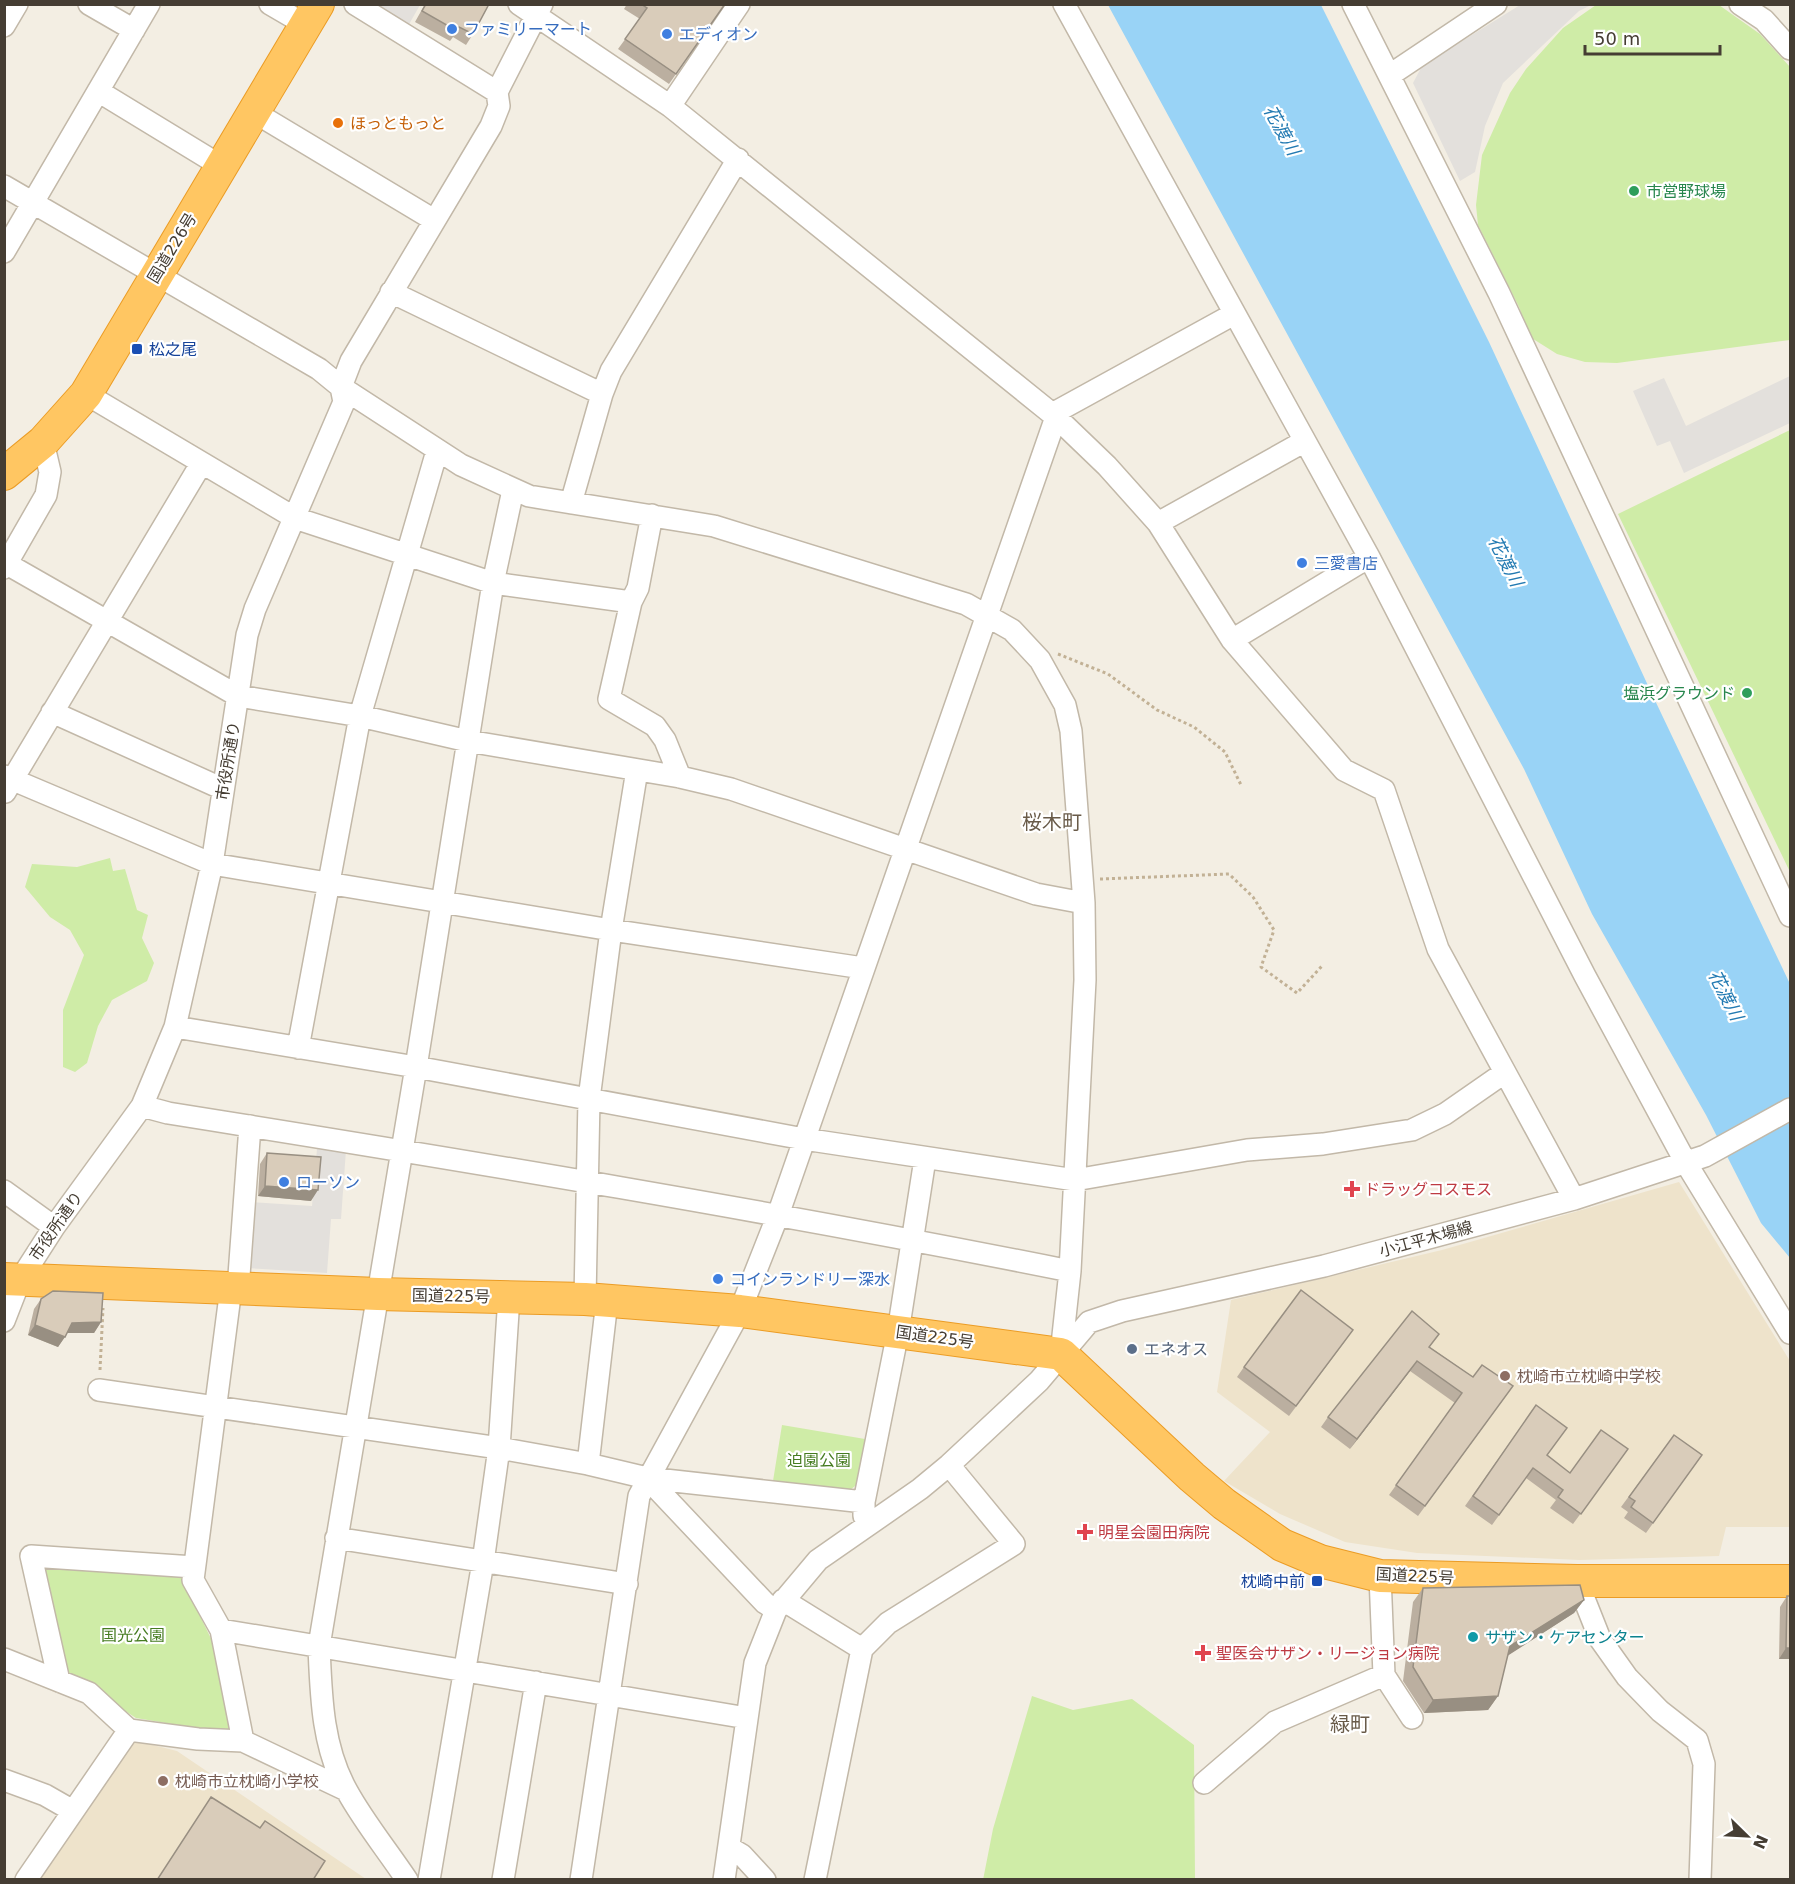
<svg xmlns="http://www.w3.org/2000/svg" width="1795" height="1884" font-family="'DejaVu Sans','Noto Sans JP',sans-serif">
<style>
.education{fill:#eee3cb}
.green{fill:#cfeca7}
.parking{fill:#e3e0dc}
.water{fill:#99d3f6}
.lines{fill:none;stroke-linecap:round;stroke-linejoin:round}
.minor-casing{stroke:#c2b8a8;stroke-width:24}
.highway-casing{stroke:#eb9c25;stroke-width:34}
.path{stroke:#c2b195;stroke-width:3;stroke-dasharray:3 3;stroke-linecap:butt}
.minor{stroke:#fff;stroke-width:21}
.highway{stroke:#ffc662;stroke-width:32}
.wall{fill:#bbafa0}
.shaded-wall{fill:#988f82}
.building{fill:#d9ccba;stroke:#988f82;stroke-width:1.5}
.shop-dot{fill:#3f7fe0;stroke:#fff;stroke-width:2}
.food-dot{fill:#e8710a;stroke:#fff;stroke-width:2}
.leisure-dot{fill:#2e9e5b;stroke:#fff;stroke-width:2}
.transit-dot{fill:#1a4fb4;stroke:#fff;stroke-width:2}
.health-dot{fill:#e0444e;stroke:#fff;stroke-width:2}
.service-dot{fill:#5c6f8a;stroke:#fff;stroke-width:2}
.education-dot{fill:#8d6e63;stroke:#fff;stroke-width:2}
.culture-dot{fill:#0f9aa8;stroke:#fff;stroke-width:2}
.labels{text-anchor:middle;dominant-baseline:central;stroke-width:4.5;stroke-linejoin:round;paint-order:stroke}
.shop-label{font-size:16px;fill:#366cbe;stroke:#fff;text-anchor:start}
.food-label{font-size:16px;fill:#c56008;stroke:#fff;text-anchor:start}
.leisure-label{font-size:16px;fill:#27864d;stroke:#fff;text-anchor:start}
.street-label{font-size:16px;fill:#453d33;stroke:#fff}
.transit-label{font-size:16px;fill:#164399;stroke:#fff;text-anchor:start}
.health-label{font-size:16px;fill:#be3a42;stroke:#fff;text-anchor:start}
.service-label{font-size:16px;fill:#4e5e75;stroke:#fff;text-anchor:start}
.education-label{font-size:16px;fill:#785e54;stroke:#fff;text-anchor:start}
.park-label{font-size:16px;fill:#467c21;stroke:#fff}
.culture-label{font-size:16px;fill:#0d838f;stroke:#fff;text-anchor:start}
.water-label{font-size:18px;font-style:italic;fill:#227ab2;stroke:#fff}
.quarter-label{font-size:20px;fill:#695b49;stroke:#fff}
</style>
<rect width="100%" height="100%" fill="#f3eee3"/>
<path class="education" d="M1679,1182L1790,1361V1527H1726L1719,1556L1580,1560L1417,1553L1345,1542L1280,1514L1224,1481L1270,1432L1217,1392L1231,1300L1442,1250Z
M137,1741L177,1751L366,1879L39,1880L129,1744Z"/>
<path class="green" d="M1596,5H1719L1760,34L1790,67V340L1617,363L1585,362L1557,354L1530,337L1519,307L1478,225L1476,205L1482,155L1510,93L1526,69L1563,28Z
M1790,430V872L1618,514Z
M110,858L113,871L125,869L137,910L148,915L142,938L154,963L147,981L112,1000L98,1026L87,1063L75,1072L63,1067V1010L84,955L70,930L50,917L25,887L32,864L77,867Z
M782,1425L865,1439L859,1483L846,1493L773,1481Z
M37,1562L183,1571L185,1585L217,1651L231,1724L226,1733L136,1718L62,1670Z
M1032,1696L1073,1710L1132,1699L1194,1745L1195,1879L983,1880L993,1829Z"/>
<path class="parking" d="M370,5H420L408,26Z
M1520,5H1591L1579,11L1503,83L1485,126L1475,172L1460,181L1413,83L1422,66Z
M1790,376V423L1684,473L1670,441L1657,446L1633,391L1664,378L1686,426Z
M317,1149L346,1150L341,1219H331L327,1273L246,1268L251,1202L312,1206Z"/>
<path class="water" d="M1108,5H1321L1489,342L1651,692L1790,984V1258L1761,1223L1706,1115L1592,914L1524,769Z"/>
<g class="lines">
<defs>
<path id="minor" d="M89,4L134,30
M270,4L306,25
M355,4L497,92
M519,4L670,106L1056,417L1107,466L1158,523L1232,640L1344,770L1384,790L1438,949L1574,1199
M542,4L497,92L499,106L491,126L351,361L341,387L461,465L529,496L714,526L966,604L1012,630L1040,660L1065,705L1071,731L1084,903L1085,980L1070,1271L1061,1354
M1064,4L1369,557L1585,976L1686,1163L1790,1333
M1353,4L1499,293L1790,916
M1740,4L1764,20L1790,49
M4,26L17,4
M1390,75L1496,4
M98,91L221,166
M670,106L739,4
M254,112L434,220
M4,186L319,369L341,387L344,402L255,609L247,635L212,864L175,1027L142,1106L54,1227L20,1280L4,1321
M4,252L149,4
M391,292L602,394
M86,394L295,518L493,583L631,602
M1052,414L1234,314
M571,503L602,394L611,371L738,159
M652,515L638,588L631,602L609,699L655,726L665,740L680,777
M1158,523L1305,441
M7,564L238,696L360,716L468,741L680,777L731,789L1036,894L1084,903
M4,568L46,495L50,472L43,442
M1232,640L1369,557
M52,712L223,789
M4,776L212,864L611,930L863,968
M5,792L201,464
M175,1027L416,1067L804,1139L1075,1180L1247,1150L1323,1144L1412,1130L1445,1114L1504,1073
M298,1048L360,716L437,451
M142,1106L168,1113C469,1161 771,1211 1070,1271
M4,1191L54,1227
M231,1288L193,1580L221,1630L243,1741
M238,1289L250,1126
M585,1299L589,1099L611,930L637,770
M99,1390L499,1448L588,1464L647,1478L864,1502
M588,1464L607,1301
M647,1478L765,1603L776,1610
M864,1516V1502L898,1332L925,1159
M336,1538L627,1584
M1380,1576L1384,1675L1412,1718
M1577,1581L1600,1639L1627,1677L1660,1711L1697,1740L1704,1764L1700,1880
M783,1600L862,1649
M221,1630L747,1718
M4,1659L89,1693L129,1730L198,1739L243,1741L346,1790
M59,1681L31,1556L194,1567
M4,1780L45,1795L73,1811
M1204,1783L1275,1722L1384,1675
M730,1848L742,1855L765,1880
M26,1880L129,1730
M407,1880C387,1850 364,1822 347,1791C322,1747 321,1695 319,1646L416,1067L493,583L513,490
M429,1880L483,1562L499,1448L509,1297
M503,1880L536,1682
M581,1880L639,1496L740,1311L778,1215L1056,417
M724,1880L755,1663L776,1610L818,1560L920,1489L949,1465L1039,1381L1089,1322L1122,1311L1324,1266L1574,1199L1705,1156L1790,1109
M815,1880L862,1649L888,1623L1014,1544L949,1465"/>
<path id="highway" d="M4,474L43,442L86,394L318,4
M4,1279L378,1294L585,1299L740,1311L1061,1354L1192,1477L1224,1504L1282,1545L1320,1561L1380,1576L1577,1581H1790"/>
</defs>
<use href="#minor" class="minor-casing"/>
<use href="#highway" class="highway-casing"/>
<path class="path" d="M1058,654L1108,674L1157,710L1194,727L1225,752L1241,785
M1100,879L1229,874L1253,897L1274,930L1261,967L1297,993L1322,966
M100,1370L103,1308"/>
<use href="#minor" class="minor"/>
<use href="#highway" class="highway"/>
</g>
<path class="wall" d="M425,4H489L473,34L466,45L453,37L450,41L415,22Z
M627,4H725L669,84L618,49L640,19L624,9Z
M267,1153L311,1201L258,1196L260,1164Z
M41,1299L101,1322L94,1333H67L58,1347L28,1335L34,1309Z
M1346,1340L1289,1416L1237,1377L1244,1367Z
M1430,1347L1473,1377L1513,1386L1418,1516L1389,1495L1455,1403L1410,1371L1350,1449L1321,1427L1328,1417Z
M1536,1405L1547,1455L1570,1473L1628,1449L1573,1524L1550,1508L1556,1500L1526,1478L1492,1525L1465,1506Z
M1674,1435L1702,1455L1646,1533L1624,1518L1628,1512L1621,1507Z
M1423,1588L1584,1600L1574,1613L1508,1655L1498,1696L1488,1710L1424,1713L1403,1681L1413,1602Z
M1787,1596L1791,1659H1779L1780,1607Z"/>
<path class="shaded-wall" d="M265,1186L318,1190L311,1201L258,1196Z
M101,1322L94,1333H64L72,1323Z
M35,1325L65,1337L58,1347L28,1335Z
M1417,1361L1410,1371L1350,1449L1357,1439Z
M1584,1600L1574,1613L1501,1660L1510,1646Z
M1786,1648H1791V1659H1779Z
M1498,1696L1488,1710L1424,1713L1433,1700Z"/>
<path class="building" d="M426,4H489L473,34L459,27L457,31L422,11Z
M641,4H725L676,74L625,39L647,8Z
M267,1153L321,1157L318,1190L265,1186Z
M1301,1290L1353,1330L1296,1406L1244,1367Z
M53,1291L103,1293L101,1322L72,1323L65,1337L35,1325L41,1299Z
M1412,1311L1439,1334L1429,1347L1473,1377L1482,1365L1513,1386L1425,1506L1396,1485L1462,1393L1417,1361L1357,1439L1328,1417Z
M1536,1405L1567,1428L1547,1455L1570,1473L1601,1430L1628,1449L1581,1514L1558,1497L1563,1490L1533,1468L1499,1515L1473,1496Z
M1674,1435L1702,1455L1653,1523L1631,1507L1635,1501L1629,1497Z
M1580,1585L1584,1600L1510,1646L1498,1696L1433,1700L1413,1667L1423,1588Z
M1787,1596H1791V1648H1786Z
M211,1797L260,1828L265,1821L325,1861L313,1880H157Z"/>
<g class="shop-dot">
<circle cx="452" cy="29" r="6"/>
<circle cx="667" cy="34" r="6"/>
<circle cx="1302" cy="563" r="6"/>
<circle cx="284" cy="1182" r="6"/>
<circle cx="718" cy="1279" r="6"/>
</g>
<circle class="food-dot" cx="338" cy="123" r="6"/>
<g class="leisure-dot">
<circle cx="1634" cy="191" r="6"/>
<circle cx="1747" cy="693" r="6"/>
</g>
<g class="transit-dot">
<rect x="131" y="343" width="12" height="12" rx="3"/>
<rect x="1311" y="1575" width="12" height="12" rx="3"/>
</g>
<g class="health-dot">
<path d="M1349 1180h6v6h6v6h-6v6h-6v-6h-6v-6h6z"/>
<path d="M1082 1523h6v6h6v6h-6v6h-6v-6h-6v-6h6z"/>
<path d="M1200 1644h6v6h6v6h-6v6h-6v-6h-6v-6h6z"/>
</g>
<circle class="service-dot" cx="1132" cy="1349" r="6"/>
<g class="education-dot">
<circle cx="1505" cy="1376" r="6"/>
<circle cx="163" cy="1781" r="6"/>
</g>
<circle class="culture-dot" cx="1473" cy="1637" r="6"/>
<g class="labels">
<g class="shop-label">
<text x="464" y="29">ファミリーマート</text>
<text x="679" y="34">エディオン</text>
<text x="1314" y="563">三愛書店</text>
<text x="296" y="1182">ローソン</text>
<text x="730" y="1279">コインランドリー深水</text>
</g>
<g class="food-label">
<text x="350" y="123">ほっともっと</text>
</g>
<g class="leisure-label">
<text x="1646" y="191">市営野球場</text>
<text x="1735" y="693" text-anchor="end">塩浜グラウンド</text>
</g>
<g class="street-label">
<text transform="translate(172 248) rotate(-59)">国道226号</text>
<text transform="translate(228 761) rotate(-81)">市役所通り</text>
<text transform="translate(56 1226) rotate(-55)">市役所通り</text>
<text transform="translate(1426 1239) rotate(-15)">小江平木場線</text>
<text transform="translate(451 1296) rotate(1)">国道225号</text>
<text transform="translate(935 1337) rotate(8)">国道225号</text>
<text transform="translate(1415 1576) rotate(3)">国道225号</text>
</g>
<g class="transit-label">
<text x="149" y="349">松之尾</text>
<text x="1305" y="1581" text-anchor="end">枕崎中前</text>
</g>
<g class="health-label">
<text x="1364" y="1189">ドラッグコスモス</text>
<text x="1098" y="1532">明星会園田病院</text>
<text x="1216" y="1653">聖医会サザン・リージョン病院</text>
</g>
<g class="service-label">
<text x="1144" y="1349">エネオス</text>
</g>
<g class="education-label">
<text x="1517" y="1376">枕崎市立枕崎中学校</text>
<text x="175" y="1781">枕崎市立枕崎小学校</text>
</g>
<g class="park-label">
<text x="819" y="1460">迫園公園</text>
<text x="133" y="1635">国光公園</text>
</g>
<g class="culture-label">
<text x="1485" y="1637">サザン・ケアセンター</text>
</g>
<g class="water-label">
<text transform="translate(1282 130) rotate(61)">花渡川</text>
<text transform="translate(1506 561) rotate(63)">花渡川</text>
<text transform="translate(1726 995) rotate(63)">花渡川</text>
</g>
<g class="quarter-label">
<text x="1052" y="822">桜木町</text>
<text x="1350" y="1724">緑町</text>
</g>
</g>
<rect width="1795" height="1884" fill="none" stroke="#453d33" stroke-width="12"/>
<g transform="translate(1747 1836) rotate(114)" stroke="#ffffff" stroke-width="4.5" paint-order="stroke">
<path d="M0-4.5L10 22L0 15L-10 22Z" fill="#453d33"/>
<text y="-9" font-size="16" font-weight="bold" text-anchor="middle" fill="#453d33">N</text>
</g>
<path d="M1585 45v9h135v-9" fill="none" stroke="#453d33" stroke-width="3"/>
<text x="1594" y="45" font-size="18" fill="#453d33" stroke="#ffffff" stroke-width="4.5" paint-order="stroke">50 m</text>
</svg>
